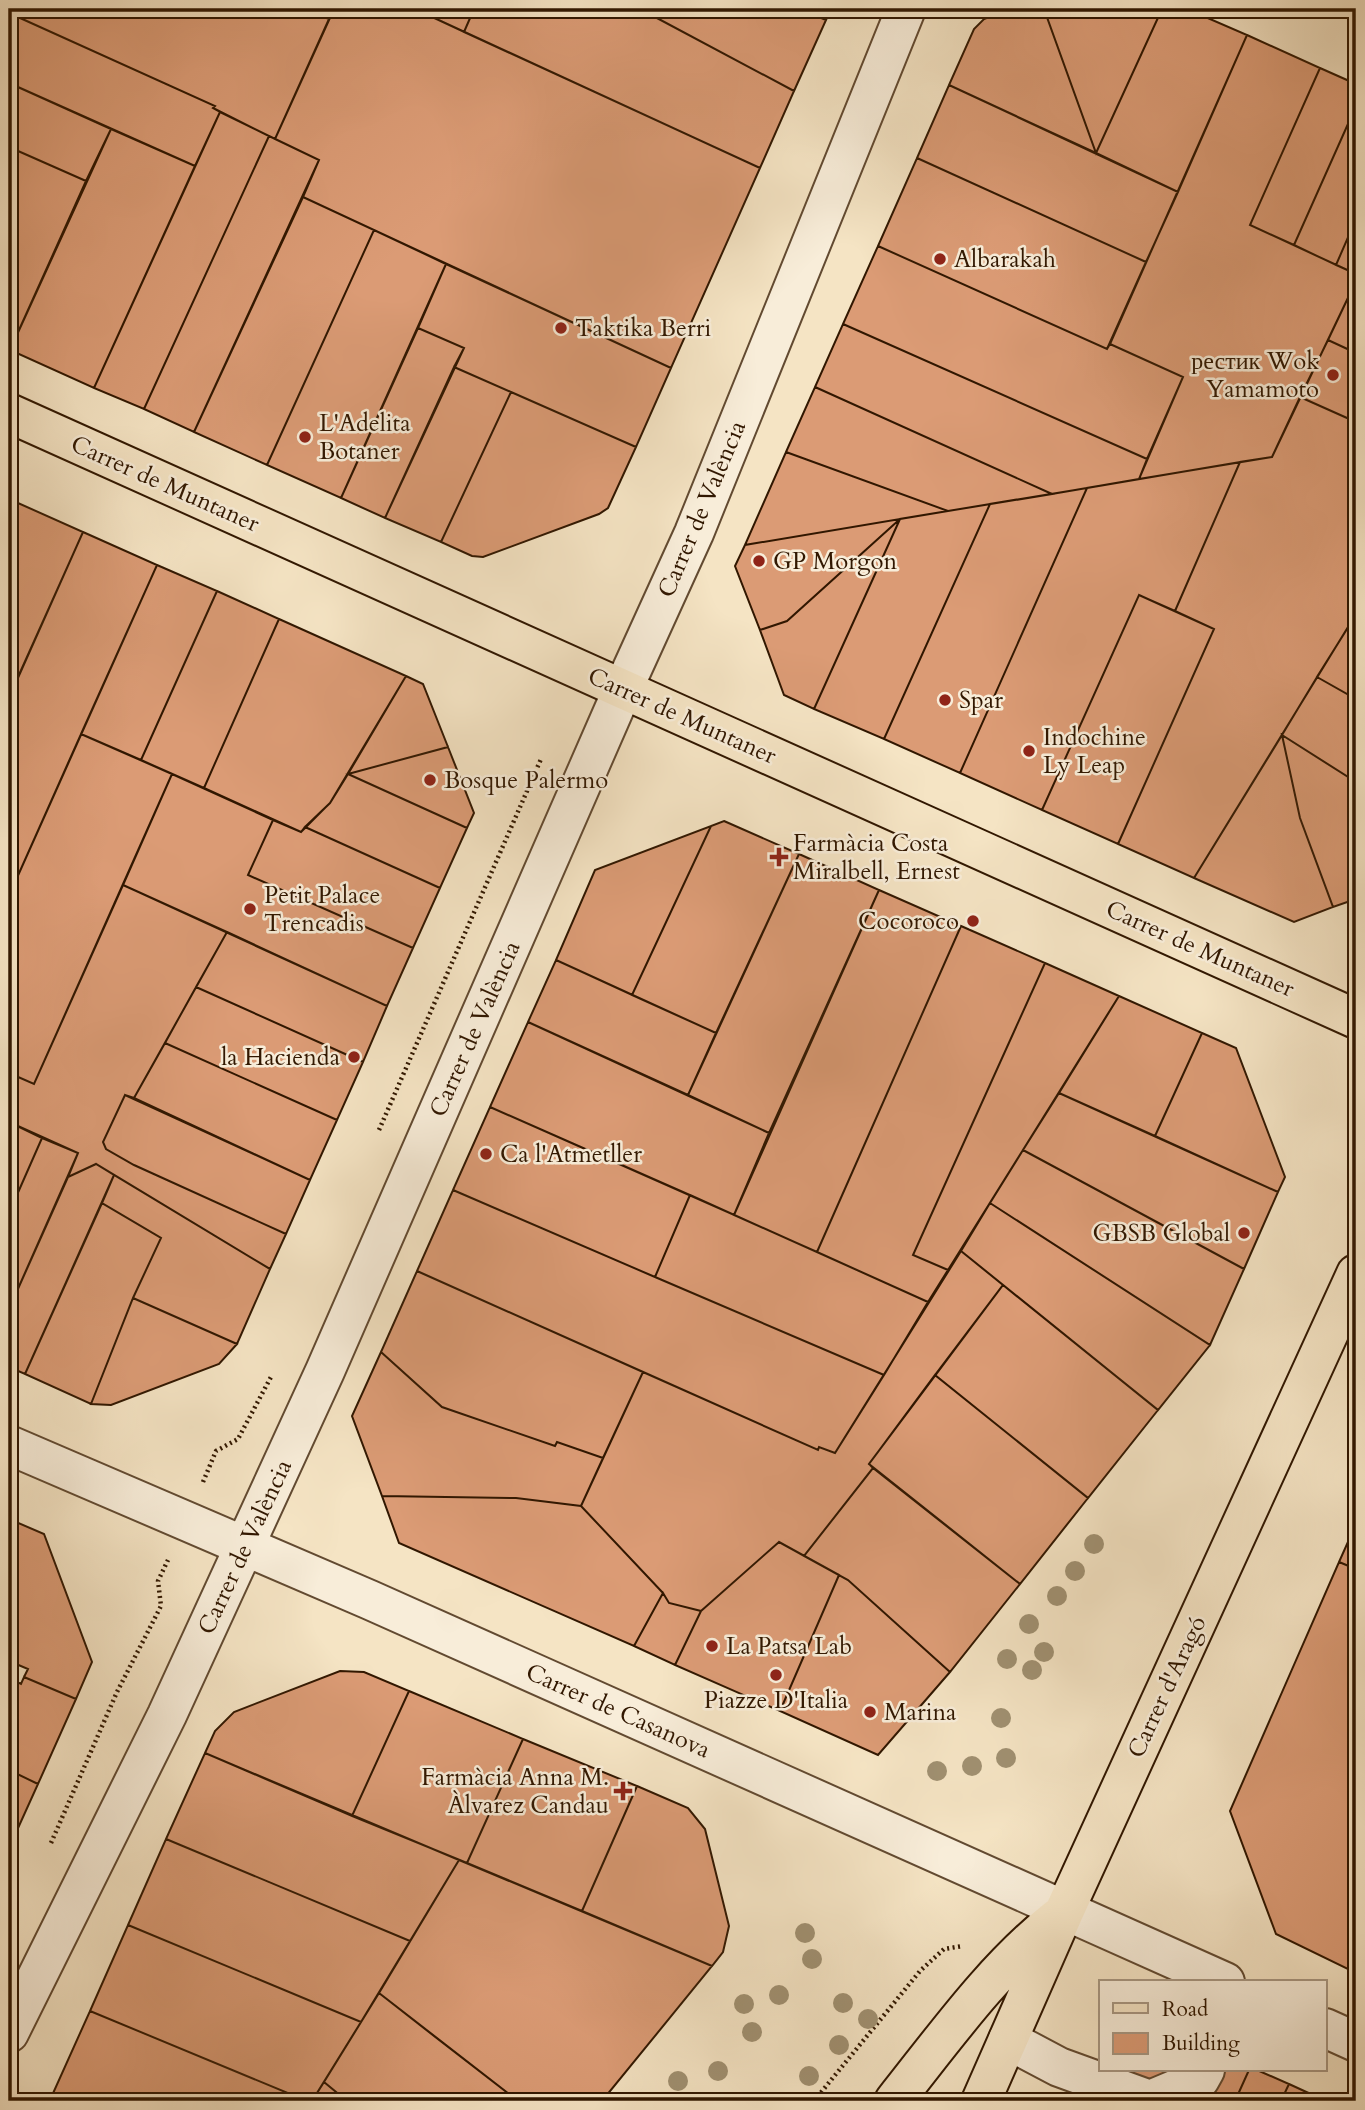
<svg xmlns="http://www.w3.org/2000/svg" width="1365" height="2110" font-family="Cardo,serif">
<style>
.building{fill:#db9b75;stroke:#311700;stroke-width:2}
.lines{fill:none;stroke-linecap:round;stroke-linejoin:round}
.minor-casing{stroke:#624a31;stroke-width:42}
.major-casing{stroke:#311700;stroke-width:42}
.path{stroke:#311700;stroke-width:4.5;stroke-dasharray:2 3.5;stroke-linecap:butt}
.minor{stroke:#f8edd9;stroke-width:38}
.major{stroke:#f5e4c4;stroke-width:38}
.tree{fill:#a09071}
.poi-dot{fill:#8f2418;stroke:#f8edd9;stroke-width:2.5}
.labels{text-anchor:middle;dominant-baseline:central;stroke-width:5;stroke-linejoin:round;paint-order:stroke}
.poi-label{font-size:24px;fill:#311700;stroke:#f8edd9;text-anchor:start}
.street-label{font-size:24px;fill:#311700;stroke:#f8edd9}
</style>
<rect width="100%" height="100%" fill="#f5e4c4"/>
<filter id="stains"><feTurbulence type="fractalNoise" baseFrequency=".00286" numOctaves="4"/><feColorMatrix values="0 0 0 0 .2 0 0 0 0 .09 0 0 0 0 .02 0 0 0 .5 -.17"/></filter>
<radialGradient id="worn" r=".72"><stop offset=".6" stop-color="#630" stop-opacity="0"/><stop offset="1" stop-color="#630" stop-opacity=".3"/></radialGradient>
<path class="building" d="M9,9H305L329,19L275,139L213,108L215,106L9,13Z
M305,9H334L329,19Z
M334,9H415L760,168L671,368L303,197L319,160L275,139Z
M415,9H474L464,32Z
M474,9H640L794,91L760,168L464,32Z
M640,9H800L826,20L794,91Z
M800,9H831L826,20Z
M1010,9H1044L1096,153L949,85L974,29L984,19Z
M1044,9H1162L1096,153Z
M1162,9H1187L1247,35L1178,192L1096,153Z
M9,13L215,106L213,108L220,112L195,166L9,83Z
M1247,35L1320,68L1250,225L1356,274V281L1272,457L1139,479L1183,377L1110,344Z
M1320,68L1356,84V106L1294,245L1250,225Z
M9,83L111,129L86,181L9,147Z
M949,85L1178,192L1146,262L917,158Z
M1356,106V219L1336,265L1294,245Z
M220,112L269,136L144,409L94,388Z
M111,129L195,166L94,388L10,350Z
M269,136L319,160L194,432L144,409Z
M9,147L86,181L10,350L9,349Z
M917,158L1146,262L1107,349L878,246Z
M303,197L374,230L267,465L194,432Z
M1356,219V274L1336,265Z
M374,230L446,264L341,498L267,465Z
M878,246L1107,349L1110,344L1183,377L1147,459L843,324Z
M446,264L671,368L636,447L454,367L464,348L418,328Z
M1356,281V353L1328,340Z
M843,324L1147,459L1139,479L1052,494L815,387Z
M418,328L464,348L385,518L341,498Z
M1328,340L1356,353V422L1300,397Z
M454,367L511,392L441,542L385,518Z
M815,387L1052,494L948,511L786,452Z
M511,392L636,447L608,508L599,514L483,557L472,556L441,542Z
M1300,397L1356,422V614L1194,878L1118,844L1214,629L1175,611L1240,462L1272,457Z
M786,452L948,511L745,545Z
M1240,462L1175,611L1139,595L1042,810L960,773L1087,488Z
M1087,488L960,773L884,739L990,504Z
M9,499L83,532L9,698Z
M990,504L884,739L814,709L900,519Z
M900,519L787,621L760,630L735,566L745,545Z
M900,519L814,709L784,695L760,630L787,621Z
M83,532L157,565L12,889L9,888V697Z
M157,565L217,591L141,760L81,734Z
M217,591L279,619L204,788L141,760Z
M1139,595L1214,629L1118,844L1042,810Z
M279,619L406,676L330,803L301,832L204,788Z
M1352,621L1356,623V699L1317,677Z
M406,676L423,684L448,747L348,774Z
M1317,677L1356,699V782L1282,735Z
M81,734L172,774L34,1084L9,1073V888L12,889Z
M1282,735L1356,782V899L1333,907L1300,818Z
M1282,735L1300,818L1333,907L1294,922L1194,878Z
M448,747L474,813L467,828L348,774Z
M172,774L273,820L248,875L413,948L387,1006L123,885Z
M348,774L467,828L440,888L305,827L330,803Z
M273,820L301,832L305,827L440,888L413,948L248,875Z
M724,821L799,854L716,1033L632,995L711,826Z
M711,826L632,995L556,960L595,870Z
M799,854L879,890L769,1133L688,1095Z
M123,885L227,932L134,1098L125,1095L103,1142L106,1149L134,1165L286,1234L270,1269L96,1164L68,1177L78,1153L9,1122V1073L34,1084Z
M879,890L961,926L817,1252L734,1215Z
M961,926L1045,963L913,1255L948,1270L928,1302L817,1252Z
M227,932L387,1006L363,1062L196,987Z
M556,960L716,1033L688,1095L528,1022Z
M1045,963L1119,996L948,1270L913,1255Z
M196,987L363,1062L337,1120L165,1043Z
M1119,996L1202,1033L1155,1136L1059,1093Z
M528,1022L769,1133L734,1215L490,1107Z
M1202,1033L1236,1048L1285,1177L1278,1192L1155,1136Z
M165,1043L337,1120L310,1180L134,1098Z
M1059,1093L1278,1192L1244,1269L1023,1150Z
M125,1095L310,1180L286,1234L134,1165L106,1149L103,1142Z
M490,1107L690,1195L655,1277L453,1190Z
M9,1122L42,1138L9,1213Z
M42,1138L78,1153L9,1309V1213Z
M1023,1150L1244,1269L1210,1345L990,1203Z
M96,1164L114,1175L25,1374L9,1367V1309L68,1177Z
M114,1175L270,1269L237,1344L133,1298L161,1238L102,1203Z
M453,1190L655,1277L884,1375L835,1453L819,1447L818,1450L417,1271Z
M690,1195L928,1302L884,1375L655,1277Z
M102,1203L161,1238L133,1298L91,1404L25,1374Z
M990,1203L1210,1345L1158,1410L961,1251Z
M961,1251L1003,1285L869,1464L873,1468L804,1556L779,1542L701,1611L669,1603L663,1593L581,1506L643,1372L818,1450L819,1447L835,1453Z
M417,1271L643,1372L603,1458L557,1442L555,1446L442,1407L381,1352Z
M1003,1285L1158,1410L1088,1498L935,1375Z
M133,1298L237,1344L219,1364L111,1405L91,1404Z
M381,1352L442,1407L555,1446L557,1442L603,1458L581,1506L516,1498L382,1496L352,1416Z
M935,1375L1088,1498L1020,1584L869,1464Z
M873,1468L1020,1584L950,1672L848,1580L804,1556Z
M382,1496L516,1498L581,1506L663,1593L634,1646L399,1543Z
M9,1519L44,1534L92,1662L76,1699L24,1677L28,1669L9,1661Z
M1356,1524V1569L1339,1562Z
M779,1542L839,1575L780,1711L675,1665L701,1611Z
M1339,1562L1356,1569V1973L1276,1934L1230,1811Z
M839,1575L848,1580L950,1672L878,1755L780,1711Z
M663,1593L669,1603L701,1611L675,1665L634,1646Z
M340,1671L364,1672L409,1691L352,1816L205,1753L215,1731L234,1712Z
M24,1677L76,1699L38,1784L9,1770V1678L21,1684Z
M409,1691L523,1739L467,1863L352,1816Z
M523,1739L637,1786L582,1911L467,1863Z
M205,1753L459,1860L410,1941L166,1839Z
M9,1770L38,1784L9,1848Z
M637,1786L688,1808L705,1829L729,1926L723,1952L712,1966L582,1911Z
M166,1839L410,1941L361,2022L128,1925Z
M459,1860L712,1966L602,2101H518L379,1993Z
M128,1925L361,2022L312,2101H307L90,2011Z
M379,1993L443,2043L518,2101H347L324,2082Z
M90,2011L307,2101L50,2100Z
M1099,2064L1101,2070H1249L1235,2101H1073Z
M1249,2070H1257L1289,2084L1281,2101H1235Z
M324,2082L347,2101H312Z
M1289,2084L1326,2101H1281Z"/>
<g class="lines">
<defs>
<path id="minor" d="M9,1445L370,1600L1225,1982
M1325,2028L1356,2042
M9,2033L167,1715L325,1371L623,689L694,533L906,9
M1008,2040L1059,2067L1150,2100L1200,2079L1205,2070"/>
<path id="major" d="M9,413L1356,1019
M894,2101C945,2037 993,1969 1057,1918
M981,2101L1064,1912L1356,1274"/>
</defs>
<use href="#minor" class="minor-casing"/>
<use href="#major" class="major-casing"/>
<path class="path" d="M379,1130L541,759
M203,1482L216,1451L238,1439L272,1375
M51,1843L117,1692L161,1606L158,1581L168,1560
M814,2101L920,1971L944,1949L963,1946"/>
<use href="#minor" class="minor"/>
<use href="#major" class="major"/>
</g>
<g class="tree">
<circle cx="1094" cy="1544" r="10"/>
<circle cx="1075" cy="1571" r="10"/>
<circle cx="1057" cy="1596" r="10"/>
<circle cx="1029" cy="1624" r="10"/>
<circle cx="1044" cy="1652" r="10"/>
<circle cx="1007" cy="1659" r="10"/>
<circle cx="1032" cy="1670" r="10"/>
<circle cx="1001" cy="1718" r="10"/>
<circle cx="1006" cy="1758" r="10"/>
<circle cx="972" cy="1766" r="10"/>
<circle cx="937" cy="1771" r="10"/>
<circle cx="805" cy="1933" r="10"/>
<circle cx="812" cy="1959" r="10"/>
<circle cx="779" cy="1995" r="10"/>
<circle cx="843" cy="2003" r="10"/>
<circle cx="744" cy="2004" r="10"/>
<circle cx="868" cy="2019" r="10"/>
<circle cx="752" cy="2032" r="10"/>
<circle cx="839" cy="2045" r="10"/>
<circle cx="718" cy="2071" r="10"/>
<circle cx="809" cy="2076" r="10"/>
<circle cx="678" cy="2081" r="10"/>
</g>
<g class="poi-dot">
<circle cx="940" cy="259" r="7"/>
<circle cx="561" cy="328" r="7"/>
<circle cx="1333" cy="375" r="7"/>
<circle cx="305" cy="437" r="7"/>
<circle cx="759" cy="561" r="7"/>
<circle cx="945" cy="700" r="7"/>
<circle cx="1029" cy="751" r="7"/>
<circle cx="430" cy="780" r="7"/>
<path d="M775.5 846.5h7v7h7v7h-7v7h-7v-7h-7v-7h7z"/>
<circle cx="250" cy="909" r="7"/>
<circle cx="973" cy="921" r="7"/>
<circle cx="354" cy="1057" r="7"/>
<circle cx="486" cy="1154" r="7"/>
<circle cx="1244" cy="1233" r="7"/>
<circle cx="712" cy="1646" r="7"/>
<circle cx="776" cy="1675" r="7"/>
<circle cx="870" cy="1712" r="7"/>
<path d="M619.5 1780.5h7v7h7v7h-7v7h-7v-7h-7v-7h7z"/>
</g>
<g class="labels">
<g class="poi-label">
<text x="954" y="259">Albarakah</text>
<text x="575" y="328">Taktika Berri</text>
<text x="1319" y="361" text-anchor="end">рестик Wok<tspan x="1319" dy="28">Yamamoto</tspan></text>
<text x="319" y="423">L'Adelita<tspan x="319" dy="28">Botaner</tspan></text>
<text x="773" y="561">GP Morgon</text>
<text x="959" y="700">Spar</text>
<text x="1043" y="737">Indochine<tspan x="1043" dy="28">Ly Leap</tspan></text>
<text x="444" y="780">Bosque Palermo</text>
<text x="793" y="843">Farmàcia Costa<tspan x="793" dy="28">Miralbell, Ernest</tspan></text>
<text x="264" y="895">Petit Palace<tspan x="264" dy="28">Trencadis</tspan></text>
<text x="959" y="921" text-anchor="end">Cocoroco</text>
<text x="340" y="1057" text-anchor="end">la Hacienda</text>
<text x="500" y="1154">Ca l'Atmetller</text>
<text x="1230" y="1233" text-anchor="end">GBSB Global</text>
<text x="726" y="1646">La Patsa Lab</text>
<text x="776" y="1700" text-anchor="middle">Piazze D'Italia</text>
<text x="884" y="1712">Marina</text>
<text x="609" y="1777" text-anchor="end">Farmàcia Anna M.<tspan x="609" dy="28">Àlvarez Candau</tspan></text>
</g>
<g class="street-label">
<text transform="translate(165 484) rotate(24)">Carrer de Muntaner</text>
<text transform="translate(702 509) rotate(-67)">Carrer de València</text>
<text transform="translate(682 716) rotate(24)">Carrer de Muntaner</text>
<text transform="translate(1200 949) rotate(24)">Carrer de Muntaner</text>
<text transform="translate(475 1029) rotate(-66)">Carrer de València</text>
<text transform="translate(245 1547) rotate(-65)">Carrer de València</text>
<text transform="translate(1167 1687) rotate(-65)">Carrer d'Aragó</text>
<text transform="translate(618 1711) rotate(24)">Carrer de Casanova</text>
</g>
</g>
<rect width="1365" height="2110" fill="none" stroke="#f5e4c4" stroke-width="35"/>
<rect x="10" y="10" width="1344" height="2089" fill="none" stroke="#311700" stroke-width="3.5"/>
<rect x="18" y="18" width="1330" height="2075" fill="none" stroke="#311700" stroke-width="2"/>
<rect x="1099" y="1980" width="228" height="91" fill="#f8edd9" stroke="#a89782" stroke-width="2"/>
<rect x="1113" y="2003" width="35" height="10" fill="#f5e4c4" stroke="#a89782" stroke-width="2"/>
<text x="1162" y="2016" font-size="21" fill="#311700">Road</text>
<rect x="1113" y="2033" width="35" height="21" fill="#db9b75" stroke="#a89782" stroke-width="2"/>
<text x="1162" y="2050" font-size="21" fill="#311700">Building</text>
<rect width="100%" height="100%" filter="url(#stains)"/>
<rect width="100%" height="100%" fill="url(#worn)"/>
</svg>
